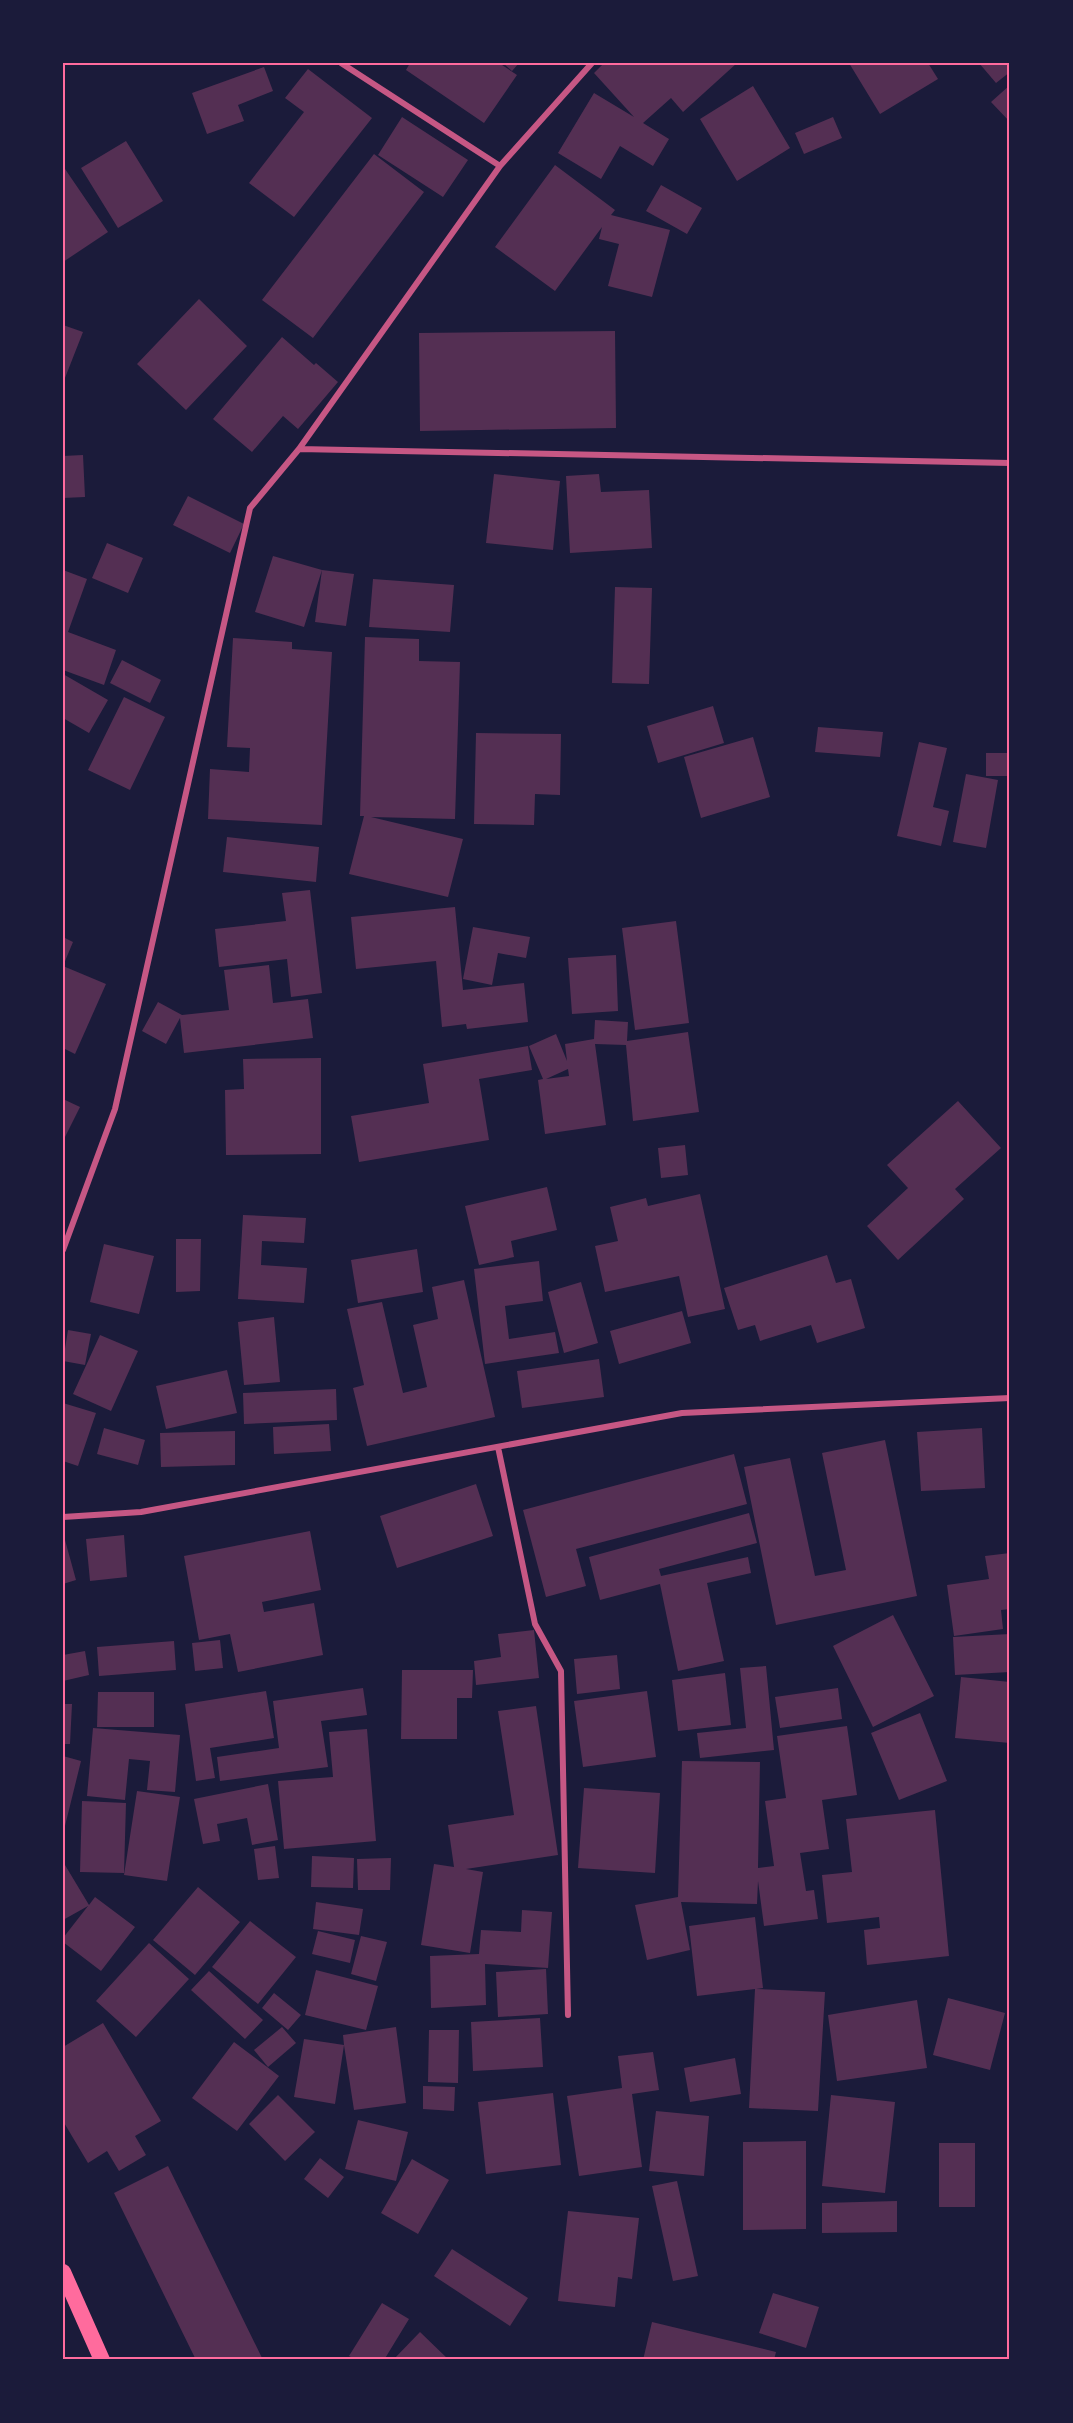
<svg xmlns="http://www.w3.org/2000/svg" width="1073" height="2423" font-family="Manrope,sans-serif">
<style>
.building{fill:#542f53;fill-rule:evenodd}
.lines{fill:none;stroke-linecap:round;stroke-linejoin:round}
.minor{stroke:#c65784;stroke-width:6}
.trunk{stroke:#ff6b9d;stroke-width:16}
.neatline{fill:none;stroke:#ff6b9d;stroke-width:2}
</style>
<rect width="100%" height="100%" fill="#1b1b3a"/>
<path class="building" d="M410,63H499L517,75L484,123L406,70Z
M503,63H519L512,71Z
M604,63H737L683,112L671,98L643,123L669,139L653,166L620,146L601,179L558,153L594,93L634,117L594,73Z
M849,63H928L938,79L880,114Z
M979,63H1010V72L996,83Z
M264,67L273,91L238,105L244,121L207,134L192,93Z
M308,69L372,118L294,217L249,183L304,112L285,98Z
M1010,85V122L991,102Z
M753,86L790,148L737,181L700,119Z
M402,117L468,160L443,197L378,155Z
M833,117L842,138L804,154L795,133Z
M126,141L163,201L118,228L81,168Z
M374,154L424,192L313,338L262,300Z
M555,165L615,210L611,215L670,230L652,297L608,286L619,244L599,239L602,227L555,291L495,247Z
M63,166L108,232L63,262Z
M661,185L702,208L687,234L646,211Z
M199,299L247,346L186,410L137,364Z
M63,325L83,332L63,383Z
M615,331L616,428L420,431L419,333Z
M282,337L314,365L316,363L338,382L298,429L283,416L252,452L213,419Z
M83,455L85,497L63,498V456Z
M494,474L560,481L553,550L486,543Z
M599,474L601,492L649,490L652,548L570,553L566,476Z
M188,496L244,524L230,553L173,525Z
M107,543L143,558L128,593L92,578Z
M273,556L322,570L304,627L255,612Z
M63,570L87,579L68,632L116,650L104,685L63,670Z
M322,570L354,574L346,626L315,622Z
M373,579L454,585L450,632L369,627Z
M615,587L652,588L649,684L612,683Z
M365,637L419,639V661L460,662L455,819L371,817L463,839L448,897L349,874L364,816H360Z
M233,638L292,642V649L332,652L322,825L208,819L210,769L249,772L250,748L227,747Z
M122,660L161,680L150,703L110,683Z
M63,674L108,700L89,733L63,718Z
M124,697L165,717L130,790L88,770Z
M713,706L724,743L658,763L647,726Z
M818,727L883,732L880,757L815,752Z
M476,733L561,734L560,795L535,794L534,825L474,824Z
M753,737L770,797L701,818L684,757Z
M919,742L947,748L933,807L949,811L941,846L897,836Z
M986,753H1010V776H986Z
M966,774L998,780L986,848L953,842Z
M227,837L319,847L316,882L223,872Z
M310,890L322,993L291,997L287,959L219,967L215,929L286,921L282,893Z
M455,907L463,990L524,983L528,1022L467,1029L466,1024L442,1027L436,961L356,969L351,917Z
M676,921L689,1023L635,1030L622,928Z
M473,927L530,937L526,958L498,953L492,985L463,979Z
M63,937L73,942L63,966Z
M616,955L618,1011L572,1014L568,958Z
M269,965L273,1003L308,999L313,1038L184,1053L180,1018L166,1044L142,1031L158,1002L182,1015L229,1010L224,970Z
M63,966L106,984L75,1054L63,1048Z
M595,1020L628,1022L627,1041L688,1032L699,1112L633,1121L626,1045L595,1044L606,1125L545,1134L538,1080L543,1079L529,1046L556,1034L567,1061L565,1044L594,1039ZM568,1069L569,1076L546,1079Z
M528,1046L532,1070L479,1079L489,1140L359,1162L351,1116L429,1103L423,1064Z
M321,1058V1154L226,1155L225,1090L244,1089L243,1059Z
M63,1099L80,1107L63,1141Z
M958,1101L1001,1148L955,1189L964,1199L898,1260L867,1226L908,1188L887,1165Z
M685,1145L688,1175L661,1178L658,1148Z
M547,1187L557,1230L511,1241L514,1257L479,1265L465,1206Z
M700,1194L725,1309L688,1317L679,1276L605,1292L595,1246L618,1241L610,1207L646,1198L648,1206Z
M243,1215L306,1218L304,1243L262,1241L261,1265L307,1268L304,1303L238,1299Z
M176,1239H201L200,1291L176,1292Z
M104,1244L154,1256L139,1314L90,1302Z
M417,1249L423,1292L358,1303L351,1260Z
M827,1255L836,1283L851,1279L865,1328L817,1343L811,1325L760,1341L755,1325L738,1330L724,1288Z
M539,1261L543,1301L505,1306L509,1339L555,1332L559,1353L485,1364L474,1269Z
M464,1280L495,1417L367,1446L353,1388L364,1385L347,1309L382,1302L403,1393L427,1387L413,1325L438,1319L432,1287Z
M581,1282L598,1343L564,1353L548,1292Z
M682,1311L691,1343L619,1364L610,1331Z
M274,1317L280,1382L244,1385L238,1322Z
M68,1330L91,1334L85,1365L63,1361Z
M100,1335L138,1351L111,1411L73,1394Z
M599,1359L604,1397L522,1408L517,1371Z
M227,1370L237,1413L166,1429L156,1386Z
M336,1389L337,1420L244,1424L243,1393Z
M63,1403L96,1413L78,1466L63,1461Z
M329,1424L331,1451L274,1454L273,1427Z
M104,1428L145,1440L138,1465L97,1454Z
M982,1428L985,1488L921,1491L917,1432Z
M235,1431V1465L161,1467L160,1433Z
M885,1440L917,1596L776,1625L744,1467L790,1458L815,1576L846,1570L822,1453Z
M734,1454L747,1504L576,1549L586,1586L546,1597L523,1510Z
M476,1484L493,1536L397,1568L380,1516Z
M749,1513L757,1543L659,1569L661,1576L748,1557L751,1573L707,1583L724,1661L678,1671L660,1584L600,1600L589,1557Z
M310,1531L321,1590L262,1602L264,1612L314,1603L323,1655L238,1672L230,1634L199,1640L184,1556Z
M124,1535L127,1577L90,1581L86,1539Z
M65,1540L76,1580L63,1584V1541Z
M1010,1553V1609L1001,1610L1003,1629L954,1636L947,1585L989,1579L985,1556Z
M893,1615L934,1696L873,1727L833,1646Z
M534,1630L539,1678L476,1685L474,1661L501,1657L498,1634Z
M1010,1634V1672L955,1675L953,1637Z
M220,1640L223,1668L195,1671L192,1643Z
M174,1641L176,1670L99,1676L97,1647Z
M85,1651L89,1675L63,1681V1655Z
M617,1655L620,1689L577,1694L574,1659Z
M766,1666L774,1750L700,1758L697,1733L746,1728L740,1668Z
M402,1670H473L472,1698H457V1739H401Z
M725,1673L731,1725L678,1731L672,1680Z
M961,1677L1010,1682V1743L955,1738Z
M363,1688L367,1715L321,1721L328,1767L220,1781L217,1757L279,1748L273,1701Z
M838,1688L842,1719L780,1728L775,1697Z
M266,1691L274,1738L210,1748L215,1778L196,1781L185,1704Z
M647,1691L656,1757L583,1767L574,1701Z
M98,1692H154V1727H97Z
M63,1704H72L70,1744H63Z
M536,1706L558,1855L466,1869L483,1872L470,1953L421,1945L434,1864L454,1867L448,1825L514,1815L498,1711Z
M920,1713L947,1781L899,1800L871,1733Z
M847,1726L857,1795L822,1800L829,1849L800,1853L806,1891L814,1890L818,1919L764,1926L758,1881L757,1904L681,1902L690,1950L647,1960L635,1905L678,1897L682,1761L760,1762L758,1868L774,1866L765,1801L786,1798L777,1736Z
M93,1728L180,1735L175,1792L147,1790L150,1761L129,1759L125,1800L87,1796Z
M367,1729L376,1841L284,1849L278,1781L333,1777L329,1732Z
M63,1756L81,1761L64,1830H63Z
M268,1784L278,1840L252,1845L247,1818L217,1824L220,1841L203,1844L194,1799Z
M584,1788L660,1793L655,1873L578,1868Z
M137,1791L180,1797L167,1881L124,1875Z
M82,1801L126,1803L124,1873L80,1872Z
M935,1810L949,1956L867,1965L864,1930L880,1928L879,1917L827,1923L822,1875L852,1872L846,1819Z
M275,1846L279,1878L258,1880L254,1849Z
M312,1856L354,1858L353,1888L311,1887Z
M391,1858L390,1890H358L357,1859Z
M65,1865L89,1905L95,1897L135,1927L101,1971L63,1942V1938L88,1906L63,1920V1866Z
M198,1887L240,1922L195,1975L153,1940Z
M316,1902L363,1909L359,1935L313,1929Z
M522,1910L552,1912L548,1968L485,1964L486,2005L431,2008L430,1956L479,1954L481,1930L521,1932Z
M755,1917L763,1988L756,1989L825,1992L818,2111L749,2108L755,1989L697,1996L689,1926Z
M250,1921L296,1957L258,2004L212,1967Z
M318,1931L355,1940L350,1963L312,1954Z
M361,1936L387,1942L376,1981L351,1974Z
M149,1943L189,1979L136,2037L96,2001Z
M546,1969L548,2014L498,2017L496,1972Z
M316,1970L378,1986L366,2030L305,2015Z
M209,1971L263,2020L245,2039L191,1990Z
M274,1993L301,2015L288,2030L262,2008Z
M948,1998L1005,2013L990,2070L933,2055Z
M917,2000L927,2068L837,2081L828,2015Z
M540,2018L543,2067L473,2071L471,2022Z
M103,2023L161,2121L135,2136L146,2155L119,2171L107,2151L88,2163L63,2121V2047Z
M282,2027L296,2043L268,2067L254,2050Z
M396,2027L406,2103L354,2110L344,2045L335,2104L294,2097L304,2039L344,2045L343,2035Z
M429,2030H459L458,2083L428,2082Z
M234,2042L279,2076L237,2131L192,2098Z
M653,2052L659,2090L632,2094L642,2167L579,2176L567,2096L622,2088L618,2056Z
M735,2058L741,2094L690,2102L684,2068Z
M423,2086L455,2087L454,2111L423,2109Z
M553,2093L561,2165L486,2174L478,2102Z
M278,2095L315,2132L285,2161L249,2124Z
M831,2095L895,2102L885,2193L822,2186Z
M656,2111L709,2116L704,2176L649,2171Z
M358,2120L408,2132L396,2181L345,2169Z
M806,2141V2229L743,2230V2142Z
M939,2143H975V2207H939Z
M320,2158L344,2177L328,2198L304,2179Z
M412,2159L449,2180L418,2234L381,2213Z
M168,2166L263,2360H196L114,2193Z
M677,2181L698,2276L673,2281L652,2186Z
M897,2201V2232L822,2233V2203Z
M568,2211L639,2218L632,2279L618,2277L615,2307L558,2301Z
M452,2249L528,2298L510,2326L434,2276Z
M773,2293L819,2307L806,2348L759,2333Z
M382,2303L409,2319L384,2360H356L349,2356Z
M652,2322L776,2352L774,2360H643Z
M420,2332L449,2360H393Z"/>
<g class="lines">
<path class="minor" d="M341,63L500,166
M299,449L1010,463
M63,1250L115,1109L250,508L299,449L500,166L592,63
M498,1447L535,1624L561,1671L568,2015
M63,1517L141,1512L682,1413L1010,1398"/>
<path class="trunk" d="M63,2272L102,2360"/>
</g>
<rect width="1073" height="2423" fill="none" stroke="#1b1b3a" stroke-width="129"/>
<rect x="64" y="64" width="944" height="2294" class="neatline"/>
</svg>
